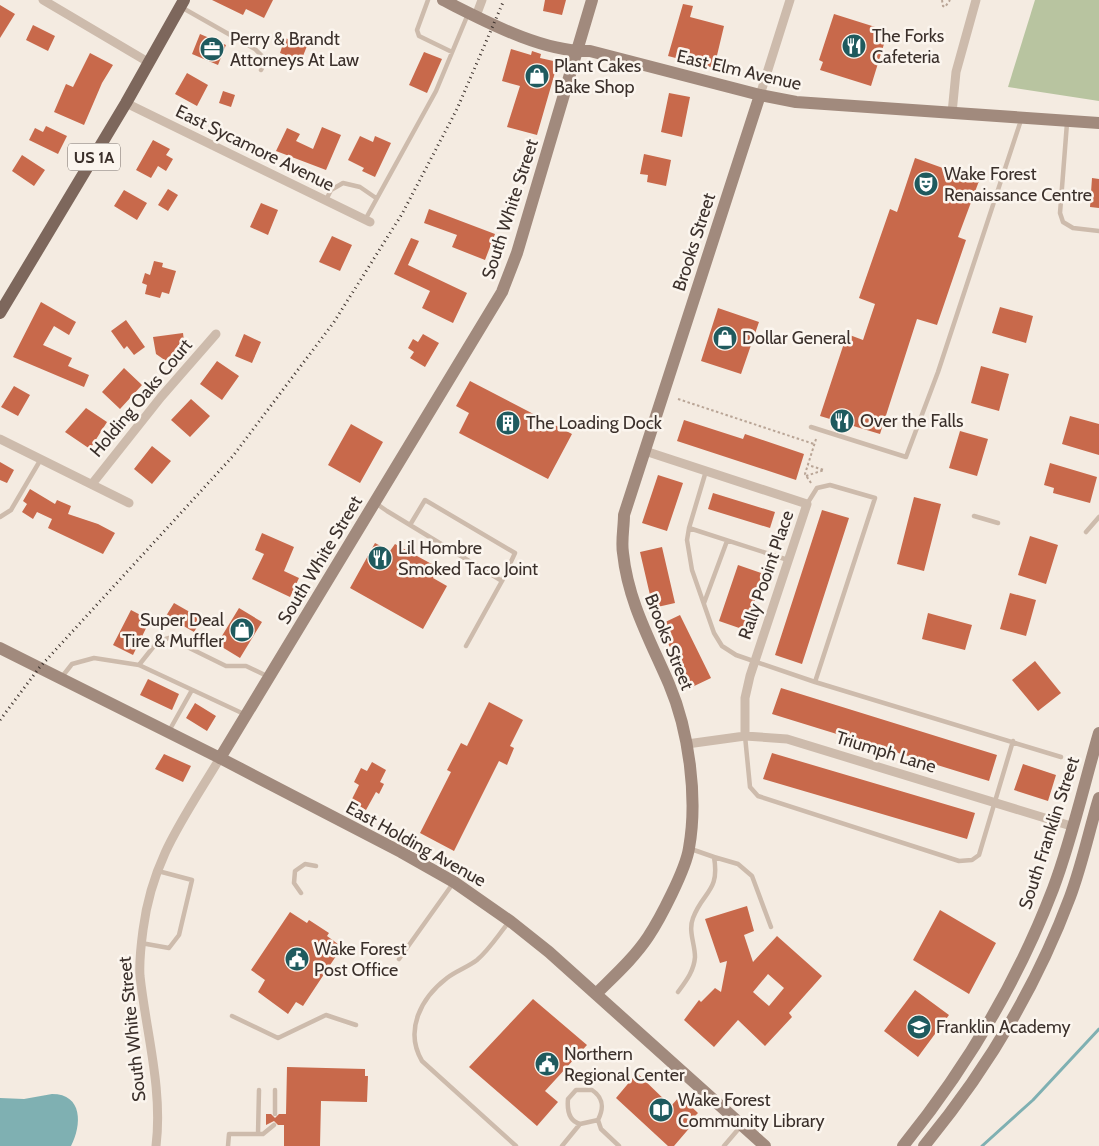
<svg xmlns="http://www.w3.org/2000/svg" width="1099" height="1146" font-family="Cabin,sans-serif">
<style>
.green{fill:#b8c4a0}
.water{fill:#7fb0b2}
.lines{fill:none;stroke-linecap:round;stroke-linejoin:round}
.stream{stroke:#7fb0b2;stroke-width:3}
.building{fill:#c8694b;fill-rule:evenodd}
.path{stroke:#b9a596;stroke-width:2;stroke-dasharray:2.5 2.5;stroke-linecap:butt}
.lane{stroke:#cdbbac;stroke-width:4.5}
.street{stroke:#cdbbac;stroke-width:9}
.secondary{stroke:#a18a7d;stroke-width:12}
.primary{stroke:#7d675c;stroke-width:12}
.rail{stroke:#3b302b;stroke-width:3;stroke-dasharray:1 4;stroke-linecap:butt}
.labels{text-anchor:middle;dominant-baseline:central;stroke-width:5;stroke-linejoin:round;paint-order:stroke}
.shield{fill:#fbf5ee;stroke:#756b66;stroke-width:1}
.shield-label{font-size:16px;font-weight:bold;fill:#3b302b}
.poi-label{font-size:18px;fill:#3b302b;stroke:#fbf5ee;text-anchor:start}
.street-label{font-size:18px;fill:#3b302b;stroke:#fbf5ee}
</style>
<rect width="100%" height="100%" fill="#f4ebe1"/>
<path class="green" d="M1035,0H1099V101L1008,87Z"/>
<path class="water" d="M52,1094C83,1094 82,1125 71,1146H0V1098L24,1099Z"/>
<g class="lines">
<path class="stream" d="M982,1146L1033,1100L1099,1029"/>
</g>
<path class="building" d="M212,0H273L264,18L246,9L243,15Z
M545,0H566L562,15L543,11Z
M683,4L693,6L690,17L724,26L714,68L668,56Z
M0,5L15,14L0,38Z
M834,14L888,31L871,86L820,70L823,62L819,60Z
M33,25L55,36L48,51L26,40Z
M200,34L226,45L218,65L192,54Z
M285,38L307,46L301,61L280,53Z
M511,49L531,55L532,51L541,54L540,58L558,62L537,135L507,127L520,86L502,81Z
M424,52L442,59L427,93L409,85Z
M90,53L113,65L102,83L84,125L54,112L66,84L73,87Z
M187,73L208,85L197,106L175,94Z
M223,91L235,95L231,107L219,103Z
M669,93L690,97L682,137L661,132Z
M46,126L67,136L58,154L29,140L35,128L43,132Z
M322,127L341,135L326,170L276,151L287,128L300,134L296,141L313,149Z
M360,136L373,142L375,136L391,143L375,177L362,171L364,168L348,160Z
M153,140L170,149L166,155L173,159L166,171L158,166L151,178L136,170Z
M644,154L671,160L666,186L647,182L648,175L640,174Z
M22,155L45,170L34,186L12,171Z
M915,158L979,181L958,237L966,240L937,325L917,319L880,434L820,416L847,334L863,340L875,304L859,298L890,209L897,212Z
M1092,178L1099,179V208L1090,207Z
M168,189L178,195L168,211L158,205Z
M124,190L147,203L137,220L114,206Z
M261,203L278,210L268,235L250,227Z
M429,209L495,234L485,260L452,247L457,235L424,223Z
M332,236L352,245L340,271L319,262Z
M411,238L419,241L408,265L467,293L453,323L422,308L430,291L394,274Z
M154,261L163,263L162,267L176,271L169,294L162,292L160,298L145,294L147,285L142,283L145,273L150,275Z
M41,302L76,322L69,335L54,326L43,345L72,358L68,366L89,375L84,387L13,357Z
M1000,307L1033,316L1026,343L992,333Z
M718,308L759,322L741,374L701,361Z
M126,320L145,347L134,355L127,346L124,349L111,331Z
M183,333L186,358L166,361L156,354L153,337Z
M244,334L261,342L252,363L235,356Z
M423,334L439,343L425,367L410,358L414,352L408,348L413,339L418,342Z
M217,361L239,376L222,400L200,384Z
M981,366L1009,374L999,411L971,403Z
M124,368L142,385L120,409L102,392Z
M470,381L572,434L548,479L459,433L469,413L456,406Z
M14,386L30,395L18,416L1,407Z
M191,399L210,416L190,437L171,420Z
M86,408L107,422L90,449L65,432Z
M1070,416L1099,424V455L1062,444Z
M684,420L743,439L745,434L804,454L796,480L677,441Z
M351,424L383,442L360,483L328,465Z
M960,431L988,439L977,476L949,468Z
M152,446L171,461L152,484L134,469Z
M0,462L14,470L7,483L0,480Z
M1050,463L1097,477L1090,503L1053,493L1054,488L1044,485Z
M658,475L683,483L667,531L642,523Z
M30,489L55,504L57,500L71,506L68,514L98,524L115,533L103,554L48,528L52,519L37,512L33,519L22,512L27,504L23,501Z
M713,493L775,512L770,528L708,509Z
M914,497L941,504L924,571L897,564Z
M822,510L849,518L802,664L775,655Z
M262,533L294,547L284,571L299,578L290,597L252,579L264,554L255,550Z
M1030,536L1058,545L1046,584L1018,575Z
M375,543L390,551L395,544L439,568L433,578L447,586L423,629L350,588Z
M662,547L675,603L653,608L640,552Z
M738,565L764,574L745,630L719,621Z
M1010,593L1036,600L1026,636L1000,629Z
M174,603L202,619L194,632L166,616Z
M239,608L262,622L240,658L217,644Z
M131,610L150,620L133,655L113,645Z
M928,613L972,625L965,650L922,639Z
M680,615L711,678L690,688L659,625Z
M1035,661L1061,693L1038,711L1012,680Z
M148,679L179,694L172,710L140,695Z
M781,688L997,755L989,781L772,714Z
M489,702L523,720L510,746L514,748L507,765L499,761L454,851L420,833L451,772L447,770L461,743L467,746Z
M195,703L216,716L207,731L186,718Z
M772,753L975,813L967,839L763,779Z
M164,754L191,766L183,782L155,769Z
M372,762L386,770L380,782L384,784L379,794L376,792L366,810L351,801L359,785L354,782L361,768L367,771Z
M1023,764L1056,775L1048,801L1014,790Z
M747,906L754,931L744,935L753,962L777,936L822,976L789,1013L792,1017L765,1046L738,1020L714,1047L684,1020L699,1000L701,1002L715,988L721,992L727,961L720,963L705,919ZM768,974L784,988L769,1006L753,992Z
M940,910L996,943L969,994L913,960Z
M290,912L307,923L309,920L329,933L327,936L342,947L303,1006L296,1002L288,1014L258,992L265,980L251,970Z
M915,990L949,1015L918,1057L884,1031Z
M533,999L587,1045L545,1091L558,1102L537,1126L469,1067Z
M287,1067L365,1069V1076H368L367,1102L321,1101L320,1146H284V1125H278L274,1121L266,1125V1114H271L275,1118L279,1114H286Z
M637,1073L671,1106L680,1096L698,1113L689,1122L692,1125L674,1146H668L616,1098Z"/>
<g class="lines">
<path class="path" d="M942,0L943,6L945,7L950,0
M678,399L814,444
M806,476L824,470L808,465
M811,483L805,474L816,439"/>
<path class="lane" d="M428,0L417,30L419,36L452,52
M181,7L255,49L266,60L261,70
M1067,123L1060,213L1063,222L1073,228L1099,231
M326,200L331,190L343,183L360,187L376,198
M365,220L436,91L468,14
M811,427L906,457L938,372L1021,120
M706,471L689,528L687,540L692,570L714,633L722,646L736,655L815,682L875,498L830,485L817,488L807,504
M377,504L387,511L502,581L515,553L425,500L410,525
M974,516L998,523
M0,517L11,510L41,459
M689,528L788,560
M1086,532L1099,517
M704,603L727,541
M466,646L502,581
M139,665L158,641L169,638L226,666H246L267,676
M61,678L72,664L94,658L139,665L244,714
M815,682L1061,757
M169,731L192,690
M745,736L750,787L758,796L959,861L972,860L979,855L1013,741
M714,857L738,864L752,876L771,927
M301,893L294,883L295,871L305,864L316,866
M509,922C499,934 489,950 477,960C468,967 456,971 447,978C421,998 404,1030 422,1061L516,1146
M141,943L169,948L179,935L192,880L158,871
M399,959L454,882
M678,992C686,981 694,971 695,957C695,944 688,931 693,918C703,891 720,892 714,857L691,849
M232,1016L278,1038L326,1015L356,1025
M275,1090V1114
M598,1120L601,1129L619,1146
M258,1134L259,1090
M228,1146L229,1134H263L274,1125
M562,1146L580,1124L598,1120C604,1108 604,1098 592,1090H576L568,1099C567,1110 569,1121 580,1124
M724,1146L741,1126"/>
<path class="street" d="M43,0L148,62
M476,16L482,0
M760,95L790,0
M126,103L370,222
M952,113L956,72L976,0
M0,439L129,503
M645,451L807,504L750,676L745,698V736
M92,484L161,397L216,334
M687,744L745,736L787,739L1071,826
M156,1146C163,1089 146,1032 140,976C139,961 141,945 143,930C152,859 184,818 220,758"/>
<path class="secondary" d="M443,0C485,21 543,53 590,51L760,95L796,102L1099,123
M0,648L220,758L401,852L454,882L510,921L549,952L765,1146
M220,758L502,292L517,253L592,0
M597,993C615,975 634,958 648,937C660,919 686,869 689,848C698,798 689,731 669,684C650,640 628,601 623,553C621,541 624,527 624,515L760,95
M903,1146C966,1068 1017,983 1053,889C1072,839 1084,784 1099,733
M924,1146C985,1072 1036,988 1070,897C1082,865 1089,831 1099,798"/>
<path class="primary" d="M0,313L126,103L184,0"/>
<path class="rail" d="M0,720L39,668L233,456L334,322L402,214L457,109L504,0"/>
</g>
<defs>
<symbol id="restaurant-disc" viewBox="-11 -11 22 22"><circle r="9.5" fill="#1f5a5e" stroke="#fbf5ee"/><path d="M-5-6h1v4h1v-4h1v4h1v-4h1v5L-1.5 .5V6h-2V.5L-5-1ZM5-6V6H3V1.5H1.5Q1.5-4 5-6Z" fill="#fff"/></symbol>
<symbol id="office-disc" viewBox="-11 -11 22 22"><circle r="9.5" fill="#1f5a5e" stroke="#fbf5ee"/><path d="M-6-3h4V-5.5h4V-3h4V5H-6ZM-1-4.5V-3h2v-1.5ZM-6 0V1H6V0Z" fill="#fff"/></symbol>
<symbol id="shop-disc" viewBox="-11 -11 22 22"><circle r="9.5" fill="#1f5a5e" stroke="#fbf5ee"/><path d="M-5-2.5h2.3a2.7 3.5 0 0 1 5.4 0H5L5.5 6h-11ZM-1.5-2.5h3a1.5 2.3 0 0 0-3 0Z" fill="#fff"/></symbol>
<symbol id="theatre-disc" viewBox="-11 -11 22 22"><circle r="9.5" fill="#1f5a5e" stroke="#fbf5ee"/><path d="M-5-5.5Q0-4 5-5.5V0Q5 5 0 6Q-5 5-5 0ZM-3.3-2.5H-1v1.5H-3.3ZM1-2.5H3.3v1.5H1ZM-2.8 1Q0 5.5 2.8 1Z" fill="#fff"/></symbol>
<symbol id="building-disc" viewBox="-11 -11 22 22"><circle r="9.5" fill="#1f5a5e" stroke="#fbf5ee"/><path d="M-4-6H4V6H1V3H-1V6H-4ZM-2.5-4.3h1.7v1.8h-1.7ZM.8-4.3h1.7v1.8H.8ZM-2.5-1h1.7V.8h-1.7ZM.8-1h1.7V.8H.8Z" fill="#fff"/></symbol>
<symbol id="civic-disc" viewBox="-11 -11 22 22"><circle r="9.5" fill="#1f5a5e" stroke="#fbf5ee"/><path d="M-.6-6.5H3V-4.5H.6V-3L4-1V1h2V6H-6V1h2V-1L-.6-3ZM-1.2 2.5V6h2.4V2.5Z" fill="#fff"/></symbol>
<symbol id="school-disc" viewBox="-11 -11 22 22"><circle r="9.5" fill="#1f5a5e" stroke="#fbf5ee"/><path d="M0-5L7-2L0 1L-7-2ZM-4 1L0 2.5L4 1V4Q0 6-4 4Z" fill="#fff"/></symbol>
<symbol id="library-disc" viewBox="-11 -11 22 22"><circle r="9.5" fill="#1f5a5e" stroke="#fbf5ee"/><path d="M-6-4Q-3-5.5-.7-3.5V5Q-3 3-6 4ZM6-4Q3-5.5 .7-3.5V5Q3 3 6 4Z" fill="#fff"/></symbol>
</defs>
<g fill-rule="evenodd">
<use href="#restaurant-disc" x="840" y="32" width="28" height="28"/>
<use href="#office-disc" x="198" y="35" width="28" height="28"/>
<use href="#shop-disc" x="523" y="62" width="28" height="28"/>
<use href="#theatre-disc" x="912" y="170" width="28" height="28"/>
<use href="#shop-disc" x="711" y="324" width="28" height="28"/>
<use href="#restaurant-disc" x="828" y="407" width="28" height="28"/>
<use href="#building-disc" x="494" y="409" width="28" height="28"/>
<use href="#restaurant-disc" x="366" y="544" width="28" height="28"/>
<use href="#shop-disc" x="228" y="616" width="28" height="28"/>
<use href="#civic-disc" x="283" y="945" width="28" height="28"/>
<use href="#school-disc" x="905" y="1013" width="28" height="28"/>
<use href="#civic-disc" x="533" y="1050" width="28" height="28"/>
<use href="#library-disc" x="647" y="1096" width="28" height="28"/>
</g>
<g class="labels">
<rect class="shield" x="68" y="143.5" width="52" height="27" rx="4"/>
<g class="shield-label">
<text x="94" y="157">US 1A</text>
</g>
<g class="poi-label">
<text x="872" y="36">The Forks<tspan x="872" dy="21">Cafeteria</tspan></text>
<text x="230" y="39">Perry &amp; Brandt<tspan x="230" dy="21">Attorneys At Law</tspan></text>
<text x="554" y="66">Plant Cakes<tspan x="554" dy="21">Bake Shop</tspan></text>
<text x="944" y="174">Wake Forest<tspan x="944" dy="21">Renaissance Centre</tspan></text>
<text x="742" y="338">Dollar General</text>
<text x="860" y="421">Over the Falls</text>
<text x="526" y="423">The Loading Dock</text>
<text x="398" y="548">Lil Hombre<tspan x="398" dy="21">Smoked Taco Joint</tspan></text>
<text x="224" y="620" text-anchor="end">Super Deal<tspan x="224" dy="21">Tire &amp; Muffler</tspan></text>
<text x="314" y="949">Wake Forest<tspan x="314" dy="21">Post Office</tspan></text>
<text x="936" y="1027">Franklin Academy</text>
<text x="564" y="1054">Northern<tspan x="564" dy="21">Regional Center</tspan></text>
<text x="678" y="1100">Wake Forest<tspan x="678" dy="21">Community Library</tspan></text>
</g>
<g class="street-label">
<text transform="translate(739 70) rotate(13)">East Elm Avenue</text>
<text transform="translate(255 148) rotate(26)">East Sycamore Avenue</text>
<text transform="translate(510 209) rotate(-72)">South White Street</text>
<text transform="translate(694 242) rotate(-72)">Brooks Street</text>
<text transform="translate(141 398) rotate(-50)">Holding Oaks Court</text>
<text transform="translate(320 560) rotate(-59)">South White Street</text>
<text transform="translate(766 575) rotate(-71)">Rally Pooint Place</text>
<text transform="translate(669 642) rotate(68)">Brooks Street</text>
<text transform="translate(886 752) rotate(17)">Triumph Lane</text>
<text transform="translate(1049 833) rotate(-72)">South Franklin Street</text>
<text transform="translate(416 844) rotate(29)">East Holding Avenue</text>
<text transform="translate(132 1029) rotate(-96)">South White Street</text>
</g>
</g>
</svg>
